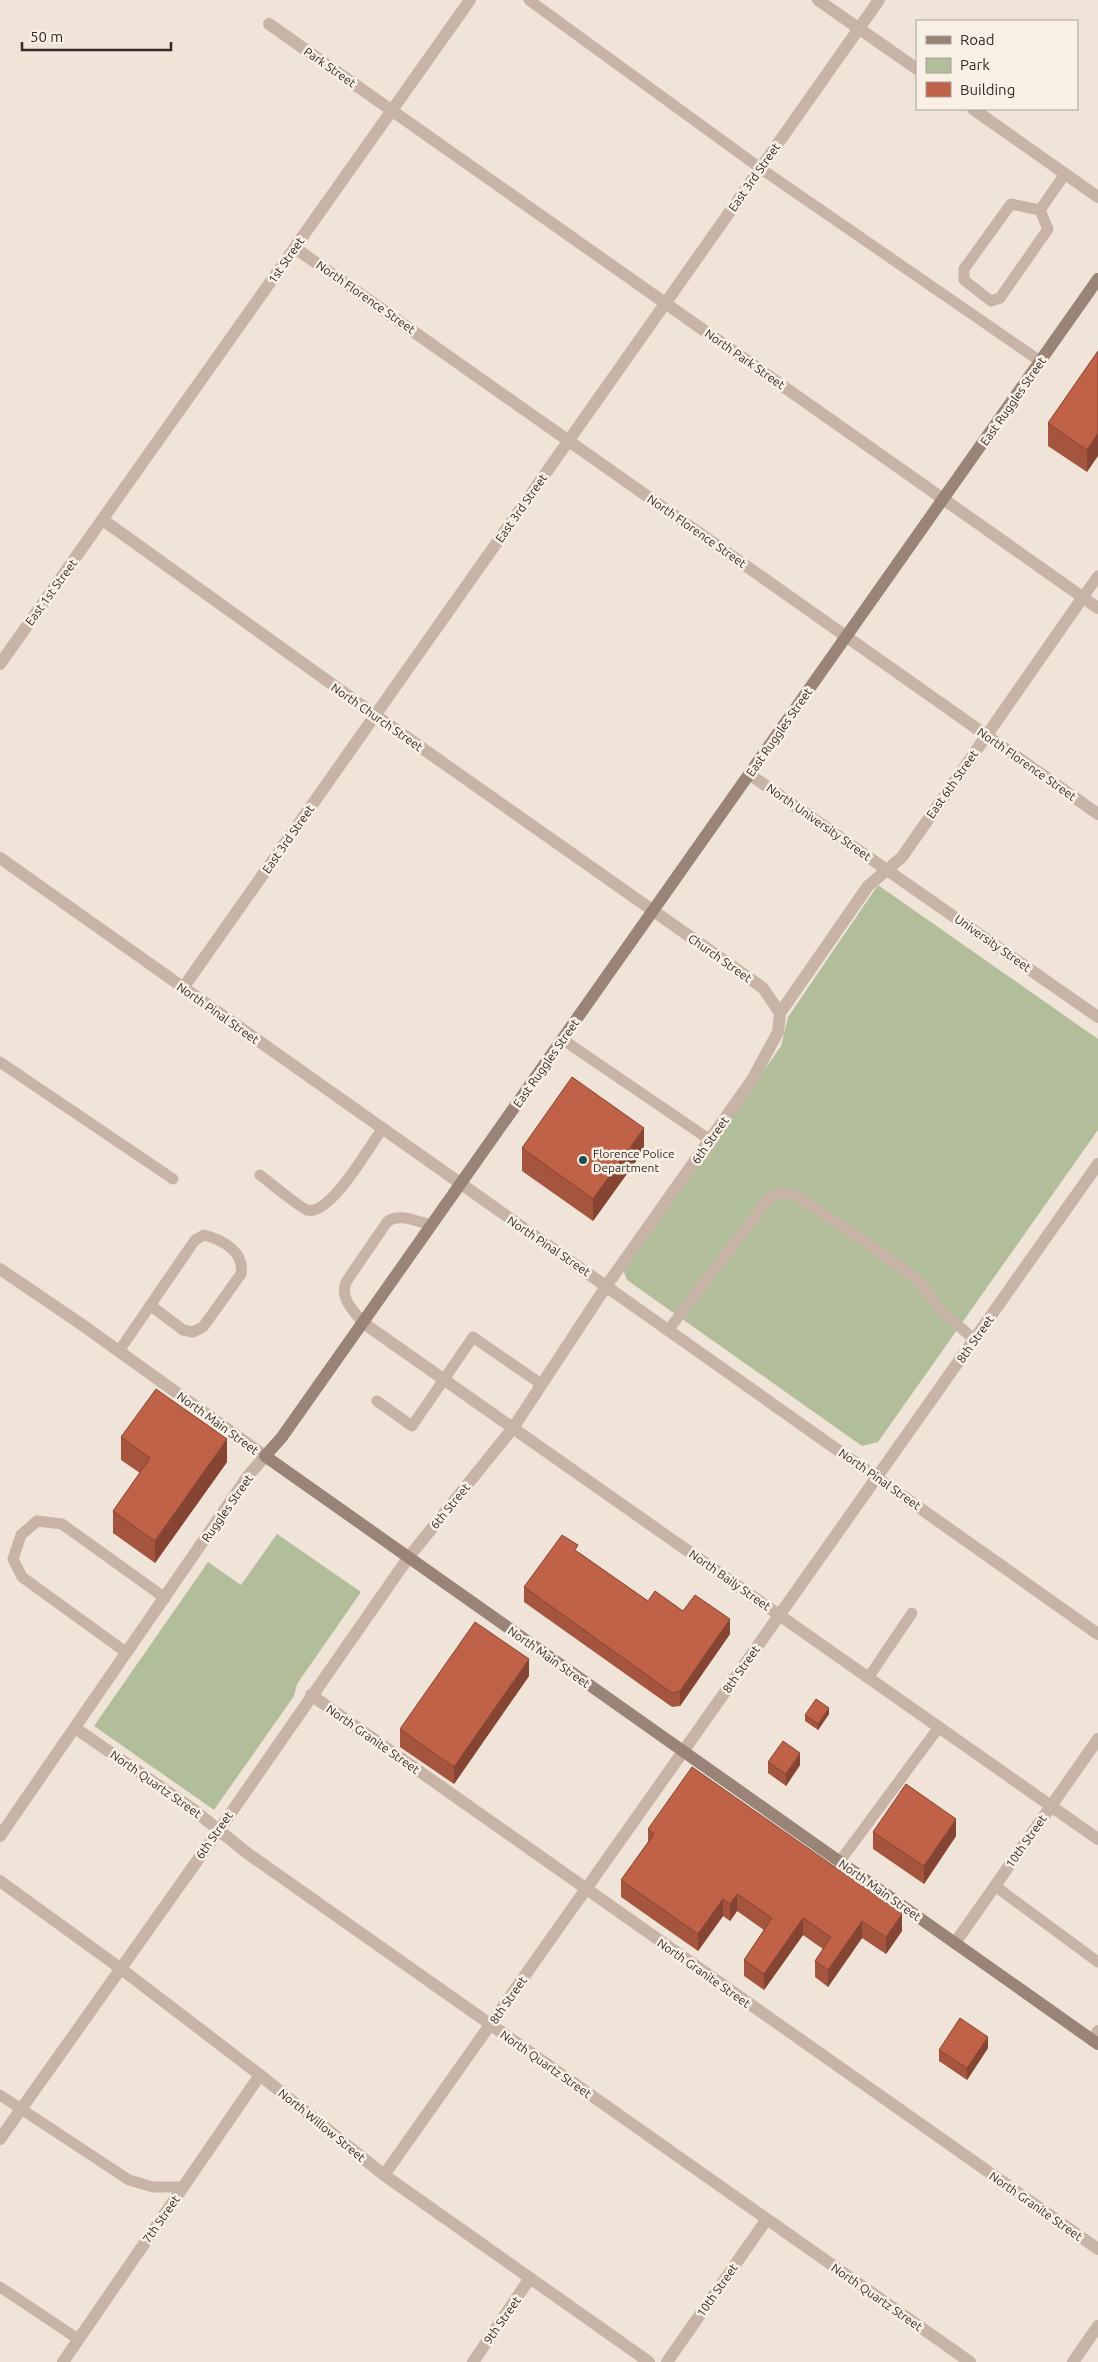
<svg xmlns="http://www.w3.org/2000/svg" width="1098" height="2362" font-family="Ubuntu,sans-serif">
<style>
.green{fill:#b2be9a}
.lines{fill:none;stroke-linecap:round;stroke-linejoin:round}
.lane{stroke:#c7b4a6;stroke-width:11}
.street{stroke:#c7b4a6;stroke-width:12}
.secondary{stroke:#9a8377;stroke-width:12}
.wall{fill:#a5543d}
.shaded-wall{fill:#864532}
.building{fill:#c06247;stroke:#864532}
.poi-dot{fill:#1e5052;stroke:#f8efe5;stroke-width:2}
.labels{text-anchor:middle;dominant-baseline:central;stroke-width:5;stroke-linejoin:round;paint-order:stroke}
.street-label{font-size:12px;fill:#332a26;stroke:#f8efe5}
.poi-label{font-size:12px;fill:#332a26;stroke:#f8efe5;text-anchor:start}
</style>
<rect width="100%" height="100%" fill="#f0e4d9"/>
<path class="green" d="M878,885L1098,1039V1130L878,1442L862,1446L627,1280L623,1270L781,1046L788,1017Z
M277,1534L361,1592L297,1684L294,1696L214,1810L94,1726L208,1562L241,1585Z"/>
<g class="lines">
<path class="lane" d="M529,0L760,168L1040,361
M1040,210L1011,204L964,269V280L991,301L1000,298L1048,229L1040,210L1065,174
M1083,597L1098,576
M562,1039L710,1140
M0,1062L173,1179
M260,1175C269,1182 299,1207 307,1210C330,1217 370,1145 383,1128
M362,1322C352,1308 340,1299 346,1282L387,1222C398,1212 418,1222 431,1225
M669,1329L769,1198L780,1193L794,1194L867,1243L919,1281L943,1313L974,1339
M119,1351L195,1240L204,1235C223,1240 245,1252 241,1274L203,1327L193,1332L183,1330L150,1305
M377,1401L412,1426L473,1337L541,1384
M127,1653L22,1577L13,1559L21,1535L37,1521L62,1524L165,1598
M868,1678L912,1613
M840,1861L939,1727
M995,1886L1098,1962
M0,2095L129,2180L153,2187H183
M0,2287L78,2339"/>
<path class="street" d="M818,0L917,69
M269,24L1098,608
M973,109L1098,197
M295,248L1098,814
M103,520L375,715L763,988L780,1013
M0,664L470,0
M749,774L1098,1017
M0,858C366,1117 733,1375 1098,1634
M183,988L879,0
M0,1269L81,1324L265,1456L248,1476L0,1836
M362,1322L1098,1839
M311,1695L1098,2249
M75,1728L194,1810L247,1853L970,2362
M0,1881L120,1968L260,2075L384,2175L649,2362
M955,1943L1098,1739
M1092,2040L1098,2031
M0,2139L219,1830L408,1558L513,1428L607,1285L752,1080L778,1032L780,1013L868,886L902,857L1083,597
M384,2175L1098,1164
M63,2362L260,2075
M473,2362L530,2278
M667,2362L767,2219
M1073,2362L1098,2326"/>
<path class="secondary" d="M1098,279L282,1437L265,1456L1098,2044"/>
</g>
<path class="wall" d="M1098,351L1087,472L1048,446V423Z
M522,1148L644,1150L593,1221L522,1171Z
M121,1437L227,1462L155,1563L113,1533V1511L140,1473L121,1460Z
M578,1552L648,1601L683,1611L730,1634L680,1706L672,1707L524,1602V1587Z
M529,1676L454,1784L400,1747V1729Z
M829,1714L818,1730L805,1721V1715Z
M768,1762L800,1765L786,1786L768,1773Z
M648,1829L902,1931L886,1954L862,1938L828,1987L815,1977V1961L823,1949L803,1935L764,1990L744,1976V1960L764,1930L737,1911L730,1921L723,1916L698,1951L621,1897V1880L648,1842Z
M873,1832L956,1836L924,1884L873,1849Z
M988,2048L967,2080L939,2061V2050Z"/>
<path class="shaded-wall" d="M1098,433V456L1087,472V450Z
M644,1128V1150L593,1221V1199Z
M227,1439V1462L155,1563V1541Z
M730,1619V1634L680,1706V1691Z
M529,1659V1676L454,1784V1767Z
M829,1708V1714L818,1730V1724Z
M800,1753V1765L786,1786V1774Z
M956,1819V1836L924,1884V1866Z
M737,1894V1911L730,1921V1904Z
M723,1899V1916L698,1951V1934Z
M902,1914V1931L886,1954V1937Z
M803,1918V1935L764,1990V1974Z
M862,1921V1938L828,1987V1970Z
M988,2037V2048L967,2080V2068Z"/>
<path class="building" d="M1098,351V433L1087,450L1048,423Z
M572,1077L644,1128L593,1199L522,1148Z
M156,1389L227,1439L155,1541L113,1511L150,1458L121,1437Z
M562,1535L578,1545L575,1550L648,1601L655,1591L683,1611L695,1595L730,1619L680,1691L672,1693L524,1587Z
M475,1622L529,1659L454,1767L400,1729Z
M816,1699L829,1708L818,1724L805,1715Z
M783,1741L800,1753L786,1774L768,1762Z
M692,1767L902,1914L886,1937L862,1921L828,1970L815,1961L831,1937L803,1918L764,1974L744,1960L772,1918L737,1894L730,1904L723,1899L698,1934L621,1880L654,1834L648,1829Z
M906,1784L956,1819L924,1866L873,1832Z
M960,2018L988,2037L967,2068L939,2050Z"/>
<circle class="poi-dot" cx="583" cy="1160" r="5"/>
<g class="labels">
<g class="street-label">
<text transform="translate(330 67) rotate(35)">Park Street</text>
<text transform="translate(754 177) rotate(-55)">East 3rd Street</text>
<text transform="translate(286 260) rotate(-55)">1st Street</text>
<text transform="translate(366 297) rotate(35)">North Florence Street</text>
<text transform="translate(745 359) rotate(35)">North Park Street</text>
<text transform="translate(1013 401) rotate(-55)">East Ruggles Street</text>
<text transform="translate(521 508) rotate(-55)">East 3rd Street</text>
<text transform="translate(697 531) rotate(35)">North Florence Street</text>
<text transform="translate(51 592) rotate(-54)">East 1st Street</text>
<text transform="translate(377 717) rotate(35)">North Church Street</text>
<text transform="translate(779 732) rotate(-55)">East Ruggles Street</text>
<text transform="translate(1027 764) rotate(35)">North Florence Street</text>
<text transform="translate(952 784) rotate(-55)">East 6th Street</text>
<text transform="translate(819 822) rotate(35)">North University Street</text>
<text transform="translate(288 839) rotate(-55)">East 3rd Street</text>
<text transform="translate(993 943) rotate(35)">University Street</text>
<text transform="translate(720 958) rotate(35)">Church Street</text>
<text transform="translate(218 1013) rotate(35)">North Pinal Street</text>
<text transform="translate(546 1063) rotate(-55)">East Ruggles Street</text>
<text transform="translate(710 1140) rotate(-55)">6th Street</text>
<text transform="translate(549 1246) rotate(34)">North Pinal Street</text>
<text transform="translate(975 1339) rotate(-55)">8th Street</text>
<text transform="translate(218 1423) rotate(36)">North Main Street</text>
<text transform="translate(880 1479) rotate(35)">North Pinal Street</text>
<text transform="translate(450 1506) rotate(-51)">6th Street</text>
<text transform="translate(227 1508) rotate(-55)">Ruggles Street</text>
<text transform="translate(730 1580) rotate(35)">North Baily Street</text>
<text transform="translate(549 1657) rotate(35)">North Main Street</text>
<text transform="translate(741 1669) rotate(-55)">8th Street</text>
<text transform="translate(373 1739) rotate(35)">North Granite Street</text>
<text transform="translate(156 1784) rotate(35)">North Quartz Street</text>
<text transform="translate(214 1835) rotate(-55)">6th Street</text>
<text transform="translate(1026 1841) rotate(-55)">10th Street</text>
<text transform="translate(880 1890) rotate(35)">North Main Street</text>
<text transform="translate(704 1973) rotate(35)">North Granite Street</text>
<text transform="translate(508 2000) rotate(-55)">8th Street</text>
<text transform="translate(546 2064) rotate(35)">North Quartz Street</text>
<text transform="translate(322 2125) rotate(39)">North Willow Street</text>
<text transform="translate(1036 2206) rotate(35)">North Granite Street</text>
<text transform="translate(161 2219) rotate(-55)">7th Street</text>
<text transform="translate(717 2290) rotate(-55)">10th Street</text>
<text transform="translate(877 2297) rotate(35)">North Quartz Street</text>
<text transform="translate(502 2320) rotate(-55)">9th Street</text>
</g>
<g class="poi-label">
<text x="593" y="1153">Florence Police<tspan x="593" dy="14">Department</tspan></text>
</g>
</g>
<rect x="916" y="20" width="162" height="90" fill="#f8efe5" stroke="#a9a099"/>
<rect x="926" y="36" width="25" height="8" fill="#9a8377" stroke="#a9a099"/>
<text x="960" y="45" font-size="15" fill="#332a26">Road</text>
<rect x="926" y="58" width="25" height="15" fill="#b2be9a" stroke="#a9a099"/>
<text x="960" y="70" font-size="15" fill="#332a26">Park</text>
<rect x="926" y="82" width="25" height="15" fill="#c06247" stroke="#a9a099"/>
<text x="960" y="95" font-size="15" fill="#332a26">Building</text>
<path d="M22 42v8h149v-8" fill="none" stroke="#332a26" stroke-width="2.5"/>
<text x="30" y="42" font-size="15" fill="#332a26" stroke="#f8efe5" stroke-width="4" paint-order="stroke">50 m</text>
</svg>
